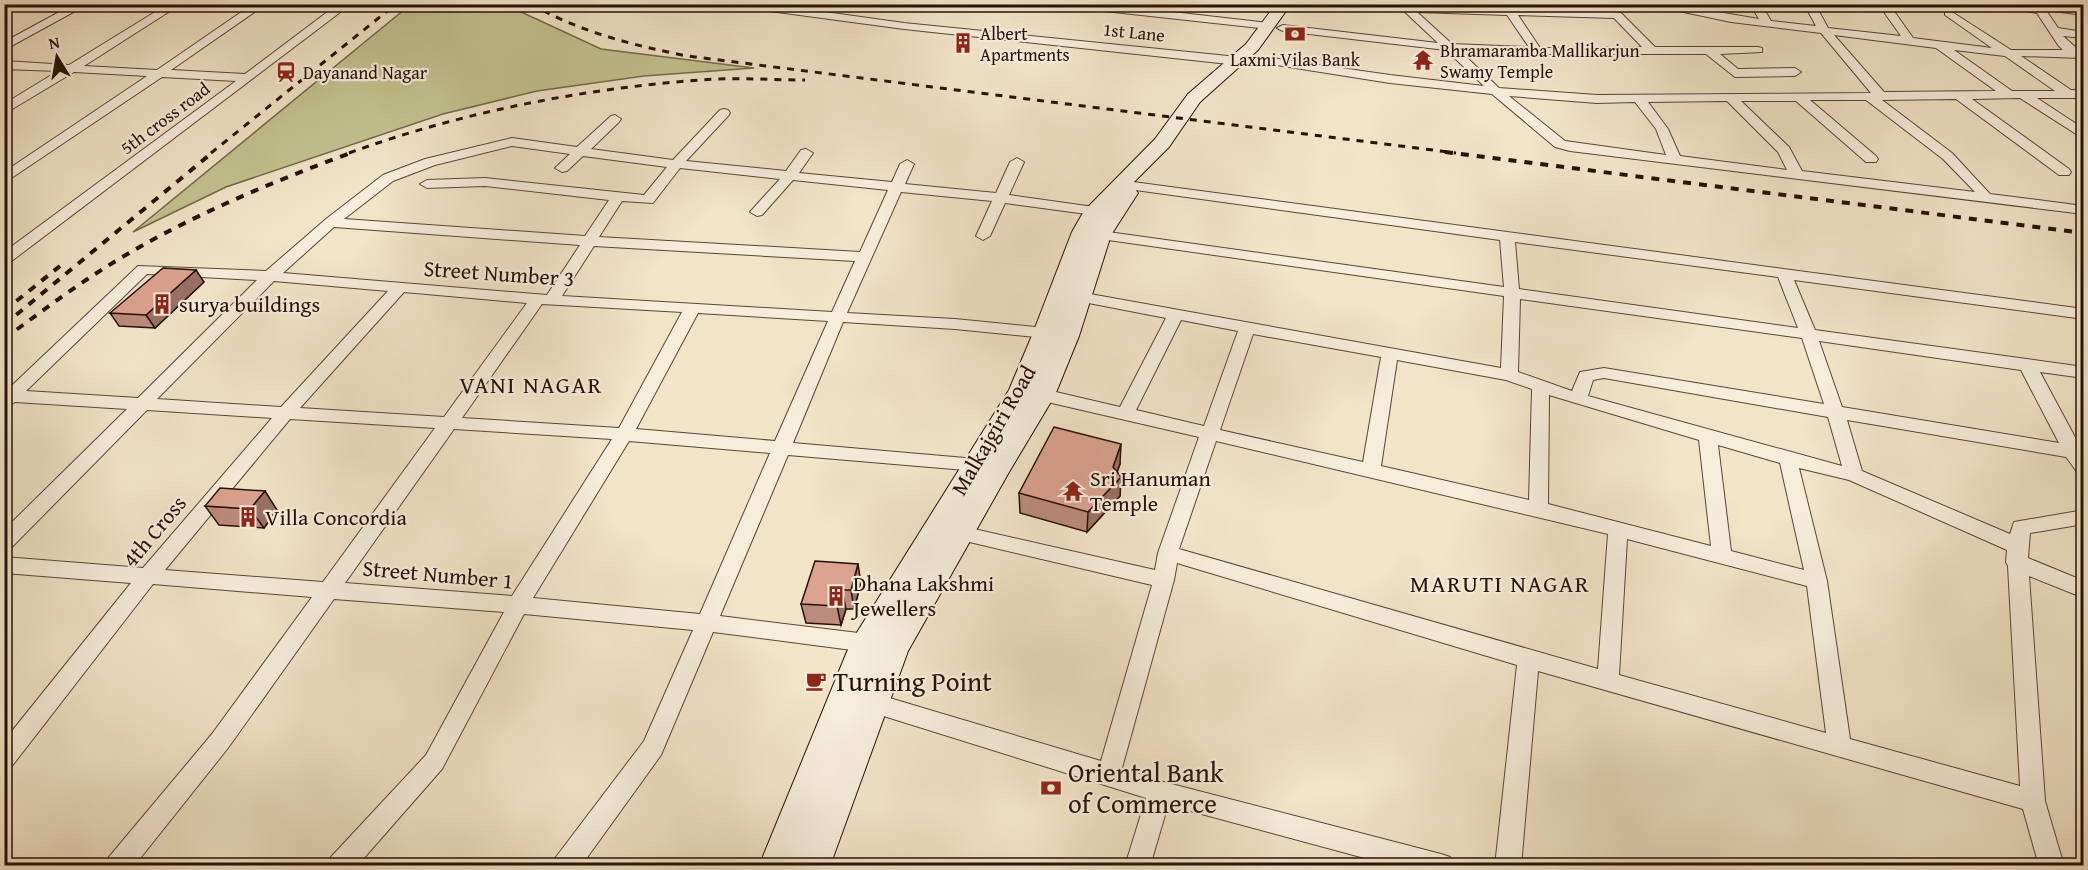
<svg xmlns="http://www.w3.org/2000/svg" width="2088" height="870" viewBox="0 0 2088 870" font-family="'Gentium Book Plus',serif">
<rect width="100%" height="100%" fill="#f1e4c7"/>
<filter id="stains"><feTurbulence type="fractalNoise" baseFrequency=".00333" numOctaves="4"/><feColorMatrix values="0 0 0 0 .2 0 0 0 0 .09 0 0 0 0 .02 0 0 0 .5 -.17"/></filter>
<radialGradient id="worn" r=".72"><stop offset=".6" stop-color="#630" stop-opacity="0"/><stop offset="1" stop-color="#630" stop-opacity=".3"/></radialGradient>
<polygon fill="#c2c290" stroke="#74694c" stroke-width="1.5" points="410,5 506,5 601,49 754,68 644,76 537,91 443,114 226,187 133,232"/>
<g fill="none" stroke-linecap="round" stroke-linejoin="round">
<g stroke="#5a4538" stroke-width="2">
<g id="minor">
<polygon points="74,4 88,4 4,50 4,42"/>
<polygon points="168,4 181,4 84,66 157,70 253,4 266,4 171,70 245,74 338,4 351,4 9,263 4,264 4,252 236,81 162,77 4,183 4,172 147,76 74,72 4,114 4,104 58,71 4,69 4,61 69,65"/>
<polygon points="735,4 768,4 904,23 1238,57 1244,61 1238,65 904,29 740,7"/>
<polygon points="1063,4 1102,4 1269,23 1275,26 1269,29 1068,7"/>
<path d="M1372,4L1503,8V4H1511L1514,8L1617,12L1621,13L1655,47H1758L1762,48V52L1720,54L1738,69L1795,68L1801,72L1795,76L1735,77L1706,54H1537L1460,51L1499,88L1597,95L1871,93L1821,33L1731,22L1646,4H1671L1759,19L1750,4H1761L1771,21L1816,26L1804,4H1815L1828,28L1901,36L1879,5L1889,4L1913,38L1992,48L1945,15V11L1949,10L2011,50H2063L2058,45L2037,13L1991,4H2051L2084,9V15L2046,10L2058,28L2084,32V38L2063,36L2083,54V58L2021,56L2071,90H2084V98H2037L2084,129V139L2020,98L1972,99L2069,169L2071,172L2069,175H2059L1956,99L1882,100L1952,153L1990,194L2084,206V214L1570,151L1555,147L1492,94L1390,83L1258,62L1252,59L1258,56L1390,75L1484,86L1446,50L1283,31L1277,28L1283,25L1438,43L1404,11ZM1417,12L1507,15L1529,47L1452,44ZM1518,15L1614,18L1642,47L1540,48ZM1834,35L1936,48L1996,91L1884,92ZM1954,50L2005,56L2055,91H2012ZM1509,96L1597,103L1635,102L1656,129L1666,155L1565,141ZM1810,100H1866L1943,159L1975,192L1802,171L1789,147L1741,101H1796L1866,162H1876L1878,159L1876,156ZM1727,101L1778,152L1787,170L1680,156L1668,129L1648,102Z"/>
<path d="M724,109L728,110L730,113L728,116L686,161L786,171L801,150L806,149L813,153L799,173L892,182L900,164L907,160L914,164L905,184L996,193L1010,162L1017,158L1024,162L1009,195L1094,207L1101,211L1094,215L1005,203L990,236L983,240L976,236L992,201L901,192L847,313L955,319L1045,328L1053,333L1045,338L955,329L843,322L793,443L977,459L984,460L986,465L984,470L977,471L788,455L720,616L875,635L883,638L886,644L883,650L875,653L713,632L661,755L581,866H553L556,857L644,741L693,630L524,614L442,769L357,866H328L331,857L426,755L504,612L334,599L228,748L134,866H106L109,857L212,734L312,597L153,584L12,766L4,769V741L131,583L4,573V557L143,568L272,418L147,410L11,548L4,550V530L127,409L15,402L4,409V393L138,266L266,271L326,219L383,175L425,159L512,138L577,147L611,116L615,115L621,119L619,122L591,149L673,160L720,110ZM512,146L570,154L555,168L562,172L567,171L583,156L667,167L644,195L485,178L427,180L420,184L427,188L485,186L609,200L585,236L344,219L393,181L435,165ZM680,168L780,179L750,212L757,216L762,215L793,180L888,190L860,252L599,237L622,201L653,203ZM334,227L580,245L547,295L283,273ZM594,246L855,261L832,312L562,296ZM147,274L257,280L138,398L26,391ZM274,281L388,291L281,407L157,399ZM404,292L527,303L444,417L300,408ZM542,304L682,312L619,428L462,418ZM698,313L828,321L775,441L636,429ZM290,419L435,428L323,582L165,570ZM454,429L612,439L512,596L345,583ZM629,441L770,453L700,614L533,598Z"/>
<path d="M1133,182L2084,309V319L1794,280L1815,330L2084,367V378L2040,372L2084,454V473L2077,472L2066,457L1847,420L1862,471L2010,534L2014,522L2084,510V524L2030,533L2028,558L2084,581V598L2029,576L2045,801L2064,866H2039L2023,809L1538,671L1521,866H1495L1517,665L1177,563L1174,580L1122,768L1160,781L1441,854L1450,857L1453,866H1394L1168,805L1150,866H1125L1146,798L858,708L855,701L858,694L866,691L1101,761L1152,585L961,540L954,538L951,533L954,528L961,526L1155,570L1158,553L1199,437L1043,401L1037,399L1034,395L1037,391L1043,389L1120,407L1166,318L1073,300L1071,297L1073,294L1079,292L1501,368L1504,296L1101,239L1094,235L1101,231L1504,287L1500,240L1128,189L1126,186ZM1515,242L1778,277L1798,328L1519,289ZM1520,299L1802,338L1824,404L1604,368L1580,372L1572,391L1518,372ZM1181,320L1238,331L1204,426L1136,410ZM1253,334L1381,357L1363,462L1220,430ZM1819,341L2021,370L2059,443L1842,407ZM1397,360L1506,380L1532,389L1529,500L1381,466ZM1604,378L1828,417L1842,466L1588,396L1593,380ZM1549,395L1699,440L1711,546L1548,504ZM1216,441L1608,534L1598,669L1179,549ZM1718,445L1780,463L1804,570L1731,551ZM1799,468L1849,480L2007,550L2006,562L2008,566L2020,786L1850,739L1827,581ZM1627,539L1807,586L1826,733L1619,675Z"/>
</g>
</g>
<g stroke="#271008" stroke-width="2">
<polygon id="secondary" points="1276,4 1291,4 1258,50 1200,102 1169,147 1129,187 1135,189 1138,193 1111,235 1079,336 1055,395 1009,472 908,651 830,866 759,866 851,642 1009,390 1033,333 1072,232 1084,211 1155,139 1188,94 1246,44"/>
</g>
<use href="#minor" fill="#f6eddb" fill-rule="evenodd"/>
<use href="#secondary" fill="#f6eddb" fill-rule="evenodd"/>
<g stroke="#271008" stroke-width="3" stroke-dasharray="7 7" stroke-linecap="butt">
<path d="M531,4C580,32 632,45 687,56L1456,153"/>
<polyline points="211,153 396,4"/>
<path d="M349,153C462,112 581,89 700,80C735,77 770,80 805,80"/>
</g>
<g stroke="#271008" stroke-width="4" stroke-dasharray="8 8" stroke-linecap="butt">
<polyline points="1445,152 2084,233"/>
<polyline points="4,311 60,266"/>
<polyline points="4,325 213,152"/>
<path d="M4,339C31,319 58,299 86,280C168,225 261,186 353,152"/>
</g>
</g>
<g fill="#bb8b7b" stroke="#271008" stroke-width="1.5">
<polygon points="204,282 155,328 119,326 110,313"/>
<polygon points="1120,464 1117,472 1121,477 1120,496 1087,532 1020,513 1019,493"/>
<polygon points="205,506 277,510 264,528 219,525"/>
<polygon points="861,583 854,609 846,609 841,625 806,623 801,604"/>
</g>
<g fill="#997164" stroke="#271008" stroke-width="1.5">
<polygon points="196,270 204,282 155,328 146,315"/>
<polygon points="1121,444 1120,464 1112,486 1113,467"/>
<polygon points="1121,477 1120,496 1087,532 1088,512"/>
<polygon points="265,491 277,510 264,528 250,509"/>
<polygon points="858,564 861,583 854,609 851,590"/>
<polygon points="842,590 846,609 841,625 837,606"/>
</g>
<g fill="#daa28f" stroke="#271008" stroke-width="1.5">
<polygon points="163,268 196,270 146,315 110,313"/>
<polygon points="1054,427 1121,444 1113,467 1121,477 1088,512 1019,493"/>
<polygon points="220,488 265,491 250,509 205,506"/>
<polygon points="815,561 858,564 851,590 842,590 837,606 801,604"/>
</g>
<defs>
<g id="bank-bare" transform="scale(1.62)"><path d="M-6-4H6V4H-6ZM0-2.3a2.3 2.3 0 1 0 0 4.6a2.3 2.3 0 1 0 0-4.6Z" fill="#8f2418" stroke="#f6eddb" stroke-width="2.5" paint-order="stroke"/></g>
<g id="building-bare" transform="scale(1.62)"><path d="M-4-6H4V6H1V3H-1V6H-4ZM-2.5-4.3h1.7v1.8h-1.7ZM.8-4.3h1.7v1.8H.8ZM-2.5-1h1.7V.8h-1.7ZM.8-1h1.7V.8H.8Z" fill="#8f2418" stroke="#f6eddb" stroke-width="2.5" paint-order="stroke"/></g>
<g id="temple-bare" transform="scale(1.62)"><path d="M0-6L5-2H3V0L6.5 2.5H4V6H1.5V3h-3V6H-4V2.5H-6.5L-3 0V-2H-5Z" fill="#8f2418" stroke="#f6eddb" stroke-width="2.5" paint-order="stroke"/></g>
<g id="station-bare" transform="scale(1.62)"><path d="M-3-6H3Q5-6 5-4V2Q5 4 3 4L4.5 6H3L1.5 4h-3L-3 6H-4.5L-3 4Q-5 4-5 2V-4Q-5-6-3-6ZM-3.5-4v3h7v-3ZM-3.5 1v1.5H-2V1ZM2 1v1.5H3.5V1Z" fill="#8f2418" stroke="#f6eddb" stroke-width="2.5" paint-order="stroke"/></g>
<g id="cafe-bare" transform="scale(1.62)"><path d="M-5.5-4.5H6V0H3Q3 3.5 0 3.5H-2.5Q-5.5 3.5-5.5 0ZM3-3.2v2h1.7v-2ZM-6 4.5H4V6H-6Z" fill="#8f2418" stroke="#f6eddb" stroke-width="2.5" paint-order="stroke"/></g>
</defs>
<g fill-rule="evenodd">
<use href="#bank-bare" x="1295" y="34"/>
<use href="#building-bare" x="963" y="43"/>
<use href="#temple-bare" x="1423" y="60"/>
<use href="#station-bare" x="286" y="72"/>
<use href="#building-bare" x="162" y="304"/>
<use href="#temple-bare" x="1073" y="491"/>
<use href="#building-bare" x="248" y="517"/>
<use href="#building-bare" x="836" y="596"/>
<use href="#cafe-bare" x="816" y="681"/>
<use href="#bank-bare" x="1051" y="788"/>
</g>
<g text-anchor="middle" dominant-baseline="central" stroke-width="4.5" stroke-linejoin="round" paint-order="stroke">
<g font-size="18" fill="#271008" stroke="#f6eddb">
<text transform="translate(1134 32) rotate(6)">1st Lane</text>
<text transform="translate(165 118) rotate(-37)">5th cross road</text>
</g>
<g font-size="18" fill="#271008" stroke="#f6eddb" text-anchor="start">
<text x="980" y="33">Albert<tspan x="980" dy="21">Apartments</tspan></text>
<text x="1440" y="50">Bhramaramba Mallikarjun<tspan x="1440" dy="21">Swamy Temple</tspan></text>
<text x="1295" y="59" text-anchor="middle">Laxmi Vilas Bank</text>
<text x="303" y="72">Dayanand Nagar</text>
</g>
<g font-size="22" fill="#271008" stroke="#f6eddb">
<text transform="translate(499 273) rotate(4)">Street Number 3</text>
<text transform="translate(993 430) rotate(-60)">Malkajgiri Road</text>
<text transform="translate(154 531) rotate(-50)">4th Cross</text>
<text transform="translate(438 574) rotate(5)">Street Number 1</text>
</g>
<g font-size="22" fill="#271008" stroke="#f6eddb" text-anchor="start">
<text x="179" y="304">surya buildings</text>
<text x="1090" y="478">Sri Hanuman<tspan x="1090" dy="25">Temple</tspan></text>
<text x="265" y="517">Villa Concordia</text>
<text x="853" y="583">Dhana Lakshmi<tspan x="853" dy="25">Jewellers</tspan></text>
</g>
<g font-size="24" letter-spacing="1.5" fill="#271008" stroke="#f6eddb">
<text x="531" y="384">VANI NAGAR</text>
<text x="1500" y="583">MARUTI NAGAR</text>
</g>
<g font-size="27" fill="#271008" stroke="#f6eddb" text-anchor="start">
<text x="833" y="681">Turning Point</text>
<text x="1068" y="772">Oriental Bank<tspan x="1068" dy="31">of Commerce</tspan></text>
</g>
</g>
<rect width="2088" height="870" fill="none" stroke="#f1e4c7" stroke-width="24"/>
<rect x="6" y="6" width="2076" height="858" fill="none" stroke="#271008" stroke-width="3"/>
<rect x="12" y="12" width="2064" height="846" fill="none" stroke="#271008" stroke-width="1.5"/>
<g transform="translate(57 57) rotate(349)" stroke="#f6eddb" stroke-width="4.5" paint-order="stroke">
<path d="M0-4.5L10 22L0 15L-10 22Z" fill="#271008"/>
<text y="-9" font-size="16" font-weight="bold" text-anchor="middle" fill="#271008">N</text>
</g>
<rect width="100%" height="100%" filter="url(#stains)"/>
<rect width="100%" height="100%" fill="url(#worn)"/>
</svg>
